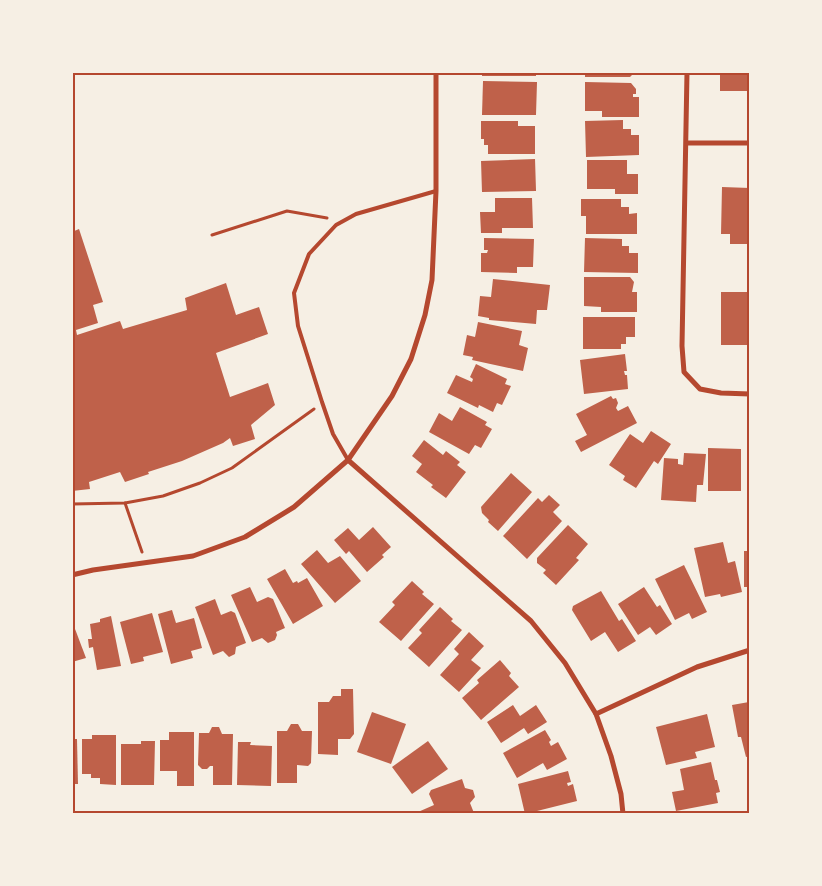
<svg xmlns="http://www.w3.org/2000/svg" width="822" height="886" viewBox="0 0 822 886" font-family="Inter,sans-serif">
<rect width="100%" height="100%" fill="#f6efe4"/>
<g fill="#bf614a">
<rect x="482" y="72" width="54" height="4"/>
<polygon points="585,72 635,72 630,77 585,77"/>
<polygon points="720,72 749,72 750,91 720,91"/>
<polygon points="483,81 537,82 536,115 482,115"/>
<polygon points="585,82 631,83 636,89 636,94 633,94 633,97 639,97 639,117 602,117 602,111 585,111"/>
<polygon points="623,120 623,129 631,129 631,135 639,135 639,155 586,157 585,121"/>
<polygon points="481,121 518,121 518,126 535,126 535,154 488,154 488,145 484,145 484,139 481,139"/>
<polygon points="535,159 536,191 482,192 481,161"/>
<polygon points="587,160 627,160 627,174 638,174 638,194 615,194 615,189 587,189"/>
<polygon points="722,187 750,188 750,244 730,244 730,234 721,234"/>
<polygon points="495,198 532,198 533,228 502,228 502,233 481,233 480,212 495,212"/>
<polygon points="581,199 621,199 621,207 629,207 629,214 637,213 637,234 586,234 586,216 581,216"/>
<polygon points="79,229 103,302 93,305 98,323 76,330 77,335 120,321 123,329 187,310 185,298 226,283 236,315 259,307 268,334 216,353 230,397 268,383 275,405 251,425 255,439 233,446 230,438 223,443 182,461 148,472 149,474 125,482 120,472 89,482 90,489 72,491 72,232"/>
<polygon points="484,238 534,239 533,267 517,267 517,273 481,272 481,253 487,253 488,250 484,250"/>
<polygon points="585,238 622,239 622,246 629,246 629,253 638,253 638,273 584,272"/>
<polygon points="584,277 630,277 634,282 632,292 637,292 637,312 601,312 601,307 584,306"/>
<polygon points="493,279 550,285 547,310 537,310 536,324 489,320 489,318 478,316 480,296 491,297"/>
<rect x="721" y="292" width="29" height="53"/>
<polygon points="583,317 635,317 635,337 626,337 626,344 621,344 621,349 583,349"/>
<polygon points="478,322 522,331 519,345 528,348 523,371 472,360 473,357 463,355 467,335 475,337"/>
<polygon points="625,354 627,371 624,371 625,375 627,375 628,389 584,394 580,360"/>
<polygon points="476,364 507,379 505,384 511,386 502,405 497,403 493,412 479,405 478,408 447,393 456,375 472,382 473,379 470,377"/>
<polygon points="611,396 613,399 616,398 618,403 616,408 618,411 628,406 637,423 581,452 575,441 587,435 576,414"/>
<polygon points="460,407 487,422 485,425 492,429 481,448 475,445 469,454 429,432 439,413 452,421"/>
<polygon points="651,431 671,444 658,464 654,461 636,488 623,480 625,476 609,465 630,434 643,443"/>
<polygon points="424,440 443,455 446,451 460,462 457,465 466,472 446,498 431,487 433,485 416,472 422,464 412,456"/>
<polygon points="708,448 741,449 741,491 708,491"/>
<polygon points="684,453 706,454 703,485 697,485 696,502 661,500 664,458 678,459 678,464 683,465"/>
<polygon points="511,473 532,492 498,531 488,522 489,520 482,513 481,507"/>
<polygon points="549,495 560,505 553,512 562,521 527,559 503,536 538,498 542,502"/>
<polygon points="568,525 588,544 576,558 579,560 556,585 543,573 546,570 537,563 537,558"/>
<polygon points="373,527 391,547 382,555 384,557 367,572 349,551 346,554 334,540 348,528 359,540"/>
<polygon points="723,542 728,563 735,561 742,592 721,597 720,594 705,597 694,548"/>
<polygon points="317,550 328,563 340,556 361,581 335,603 301,564"/>
<rect x="744" y="551" width="6" height="36"/>
<polygon points="684,565 707,612 692,619 689,613 675,620 655,579"/>
<polygon points="285,569 293,583 297,581 298,583 307,578 323,606 293,624 267,579"/>
<polygon points="412,581 424,592 422,594 434,604 401,641 379,622 395,605 392,602"/>
<polygon points="250,587 257,602 268,597 273,599 285,628 276,632 277,635 275,640 268,643 262,638 252,642 231,595"/>
<polygon points="644,587 657,607 660,605 672,624 656,635 650,627 638,635 618,604"/>
<polygon points="601,591 619,621 622,619 636,641 618,652 605,632 591,641 572,610 573,606"/>
<polygon points="215,599 221,615 231,611 235,613 246,643 236,647 235,654 229,657 223,651 213,655 195,607"/>
<polygon points="440,607 453,619 451,621 462,630 429,667 408,648 422,633 419,630"/>
<polygon points="172,610 176,623 194,618 202,648 191,651 193,658 171,664 158,614"/>
<polygon points="152,613 163,652 143,657 144,661 131,664 120,622"/>
<polygon points="111,616 121,666 97,670 93,647 89,648 88,639 92,639 90,624 100,622 100,619"/>
<polygon points="72,621 86,658 72,662"/>
<polygon points="469,632 484,646 471,660 481,668 459,692 440,675 459,654 454,649"/>
<polygon points="500,660 511,673 509,676 519,687 481,720 462,698 479,683 477,680"/>
<polygon points="341,689 353,689 354,734 350,739 338,739 338,755 318,754 318,702 329,702 333,696 341,696"/>
<polygon points="749,702 750,756 746,757 741,737 738,737 732,705"/>
<polygon points="513,705 520,716 536,705 547,722 528,734 524,728 501,743 487,722"/>
<polygon points="372,712 406,724 391,764 357,752"/>
<polygon points="707,714 715,747 695,752 697,758 666,765 656,727"/>
<polygon points="291,724 298,724 302,731 312,731 311,763 308,766 297,765 297,783 277,783 277,731 287,731"/>
<polygon points="212,727 219,727 222,734 233,734 232,785 213,785 213,766 210,766 207,769 202,769 198,765 199,733 209,733"/>
<polygon points="545,730 551,740 549,742 551,746 558,742 567,759 547,770 543,763 517,778 503,753"/>
<polygon points="169,732 194,732 194,786 177,786 177,771 160,771 160,740 169,740"/>
<polygon points="92,735 116,735 116,785 100,784 100,778 91,778 91,774 82,774 82,739 92,739"/>
<polygon points="72,739 77,739 78,784 72,784"/>
<polygon points="141,741 155,741 154,785 121,785 121,744 141,744"/>
<polygon points="428,741 448,769 412,794 392,767"/>
<polygon points="238,742 251,742 250,745 272,746 271,786 237,785"/>
<polygon points="711,762 715,780 717,780 720,792 716,793 718,803 676,811 672,792 684,790 680,769"/>
<polygon points="568,771 571,782 567,783 568,786 573,784 577,801 525,814 518,784"/>
<polygon points="462,779 465,788 473,790 475,797 470,803 474,813 418,814 418,812 434,805 429,794 431,790"/>
</g>
<g fill="none" stroke-linecap="round" stroke-linejoin="round">
<g stroke="#b5482f" stroke-width="3">
<polyline points="212,235 287,211 327,218"/>
<polyline points="125,503 142,552"/>
<polyline points="72,504 125,503 163,496 200,483 232,468 314,409"/>
</g>
<polyline stroke="#b5482f" stroke-width="4" points="348,460 333,434 322,402 298,326 294,293 309,254 336,225 356,214 436,191"/>
<g stroke="#b5482f" stroke-width="5">
<polyline points="687,72 682,346 684,372 700,389 721,393 750,394"/>
<polyline points="687,143 750,143"/>
<polyline points="348,460 531,621 565,663 596,714 611,756 621,794 623,814"/>
<polyline points="72,575 93,570 193,556 245,537 294,507 348,460 392,396 411,359 425,315 432,280 436,191 436,72"/>
<polyline points="596,714 697,667 750,650"/>
</g>
</g>
<rect width="822" height="886" fill="none" stroke="#f6efe4" stroke-width="148"/>
<rect x="74" y="74" width="674" height="738" fill="none" stroke="#b5482f" stroke-width="2"/>
</svg>
